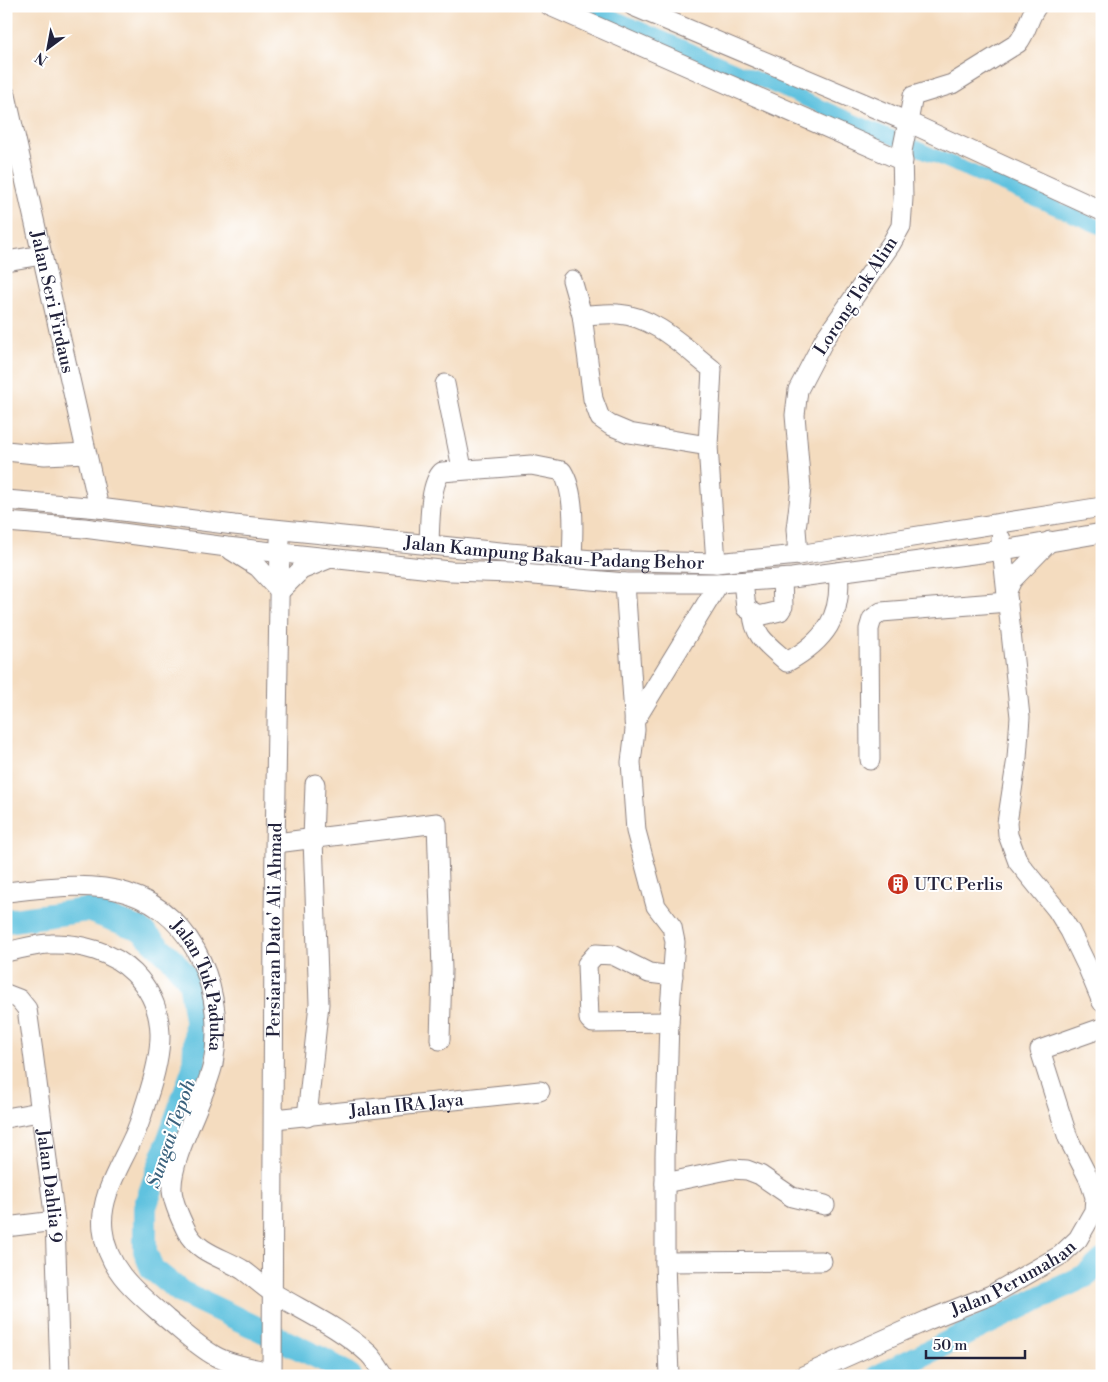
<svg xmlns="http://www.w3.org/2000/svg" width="1108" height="1382" viewBox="0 0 1108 1382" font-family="'Libre Bodoni',serif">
<rect width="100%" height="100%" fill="#fff"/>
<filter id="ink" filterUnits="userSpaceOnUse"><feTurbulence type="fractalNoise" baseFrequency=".02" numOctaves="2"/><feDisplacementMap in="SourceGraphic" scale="10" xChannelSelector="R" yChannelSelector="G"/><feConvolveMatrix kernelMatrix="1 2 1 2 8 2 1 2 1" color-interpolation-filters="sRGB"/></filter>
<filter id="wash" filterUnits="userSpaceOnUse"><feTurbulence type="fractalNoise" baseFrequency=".0096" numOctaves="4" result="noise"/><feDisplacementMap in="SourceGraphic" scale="20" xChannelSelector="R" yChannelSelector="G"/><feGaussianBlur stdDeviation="1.12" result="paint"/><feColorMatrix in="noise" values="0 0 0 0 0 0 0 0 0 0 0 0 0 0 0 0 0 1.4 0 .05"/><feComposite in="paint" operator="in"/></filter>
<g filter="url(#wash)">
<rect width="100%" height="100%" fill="#f4dcbf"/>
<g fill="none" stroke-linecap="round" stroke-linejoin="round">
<polyline stroke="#60c2df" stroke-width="14" points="588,6 1102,228"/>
<g stroke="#60c2df" stroke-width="24">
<polyline points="6,921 87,910 140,929 173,960 190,981 196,1020 194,1068 145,1207 145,1251 152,1269 181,1292 324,1360 350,1376"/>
<polyline points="879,1376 1087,1275 1102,1261"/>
</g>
</g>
</g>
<g filter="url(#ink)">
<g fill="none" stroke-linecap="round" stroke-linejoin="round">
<g stroke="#8b7f7d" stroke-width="21">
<g id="minor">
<polyline points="550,6 903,161"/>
<polyline points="633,6 908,122 902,151 903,198 901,226 891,244 824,340 798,390 795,415 801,488 796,529 798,555"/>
<path d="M1037,6C1028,18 1027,32 1018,43L952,84L913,96L908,122L1102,211"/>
<path id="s1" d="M6,95L99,508"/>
<polyline points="6,261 42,255"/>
<polyline points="572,280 582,315 593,399 600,418 610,425 629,433 708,446 716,563"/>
<path d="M582,315C594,315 606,313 618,314C654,316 685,348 712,369L708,446"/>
<polyline points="445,384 462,468"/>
<polyline points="6,451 45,455 86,453"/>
<path id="s2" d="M6,500L99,508L234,525L500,552L593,560L716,563L798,555L1102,507"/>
<polyline points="6,522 84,528 227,547 450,571 511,573 625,583 719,583 792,578 1003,550 1102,533"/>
<polyline points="1001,539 1020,717 1017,758 1007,823 1008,835 1018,862 1057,910 1070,931 1087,966 1102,1002"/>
<path d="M429,544C430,525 429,484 442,472L531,465L562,471C576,493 573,533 572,558"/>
<polyline points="231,550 258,567 280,591"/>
<polyline points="743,582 746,608 759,616 780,611 783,606 782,579"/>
<polyline points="625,583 635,730 631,762 636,831 656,906 672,927 675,942 669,1022 665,1155 665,1262 669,1376"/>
<polyline points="280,591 301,570 328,559"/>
<polyline points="1007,591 1012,580 1050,541"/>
<path d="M753,613C754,638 770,646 787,662C825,641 843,616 838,572"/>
<polyline points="634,722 719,583"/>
<polyline points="870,760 869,629 872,619 881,612 1008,602"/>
<polyline points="276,843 437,823 442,970 440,1040"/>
<path id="s3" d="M6,892C45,888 89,881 127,893C198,915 226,997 213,1064C205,1100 170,1157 172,1190C173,1203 181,1220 187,1232C198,1253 224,1258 243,1270C253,1277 262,1286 273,1293C305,1312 341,1328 369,1354C375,1360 380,1369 385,1376"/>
<path d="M6,952C21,949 36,944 51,944C80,943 113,952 134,973C171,1011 162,1054 147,1099C143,1112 139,1126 133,1138C120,1167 99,1197 103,1230C107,1271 139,1294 167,1319C183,1332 197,1346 215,1356C231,1365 254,1368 273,1373"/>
<path id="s4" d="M6,994L19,999L27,1009L33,1052L55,1221L60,1376"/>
<polyline points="669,1022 593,1023 589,1019 587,964 596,954 613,955 649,973 673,976"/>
<polyline points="307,1117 319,1004 313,839 315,784"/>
<polyline points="6,1118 39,1112"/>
<path id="s5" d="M275,1119L540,1091"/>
<polyline points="665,1183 732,1169 747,1170 760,1175 792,1197 825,1205"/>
<polyline points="6,1227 55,1221"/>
<polyline points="665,1262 822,1261"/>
<path id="s6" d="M272,1376L274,912L280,540"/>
<path id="s7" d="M803,1376L928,1320L991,1295L1061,1255L1078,1239L1094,1211L1095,1197L1089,1179L1068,1138L1040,1050L1102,1028"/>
</g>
</g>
<use href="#minor" stroke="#fff" stroke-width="19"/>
</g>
</g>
<defs>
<g id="building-disc" transform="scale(1.125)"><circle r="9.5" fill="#c8321e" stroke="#fff"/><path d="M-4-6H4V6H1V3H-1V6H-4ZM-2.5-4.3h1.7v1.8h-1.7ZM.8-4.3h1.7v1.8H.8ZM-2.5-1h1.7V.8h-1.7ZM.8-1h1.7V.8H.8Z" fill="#fff"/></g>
</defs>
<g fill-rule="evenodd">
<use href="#building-disc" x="898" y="884"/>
</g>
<g text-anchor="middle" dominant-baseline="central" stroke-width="4" stroke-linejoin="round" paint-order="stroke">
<g font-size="18" fill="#22223b" stroke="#fff">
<text transform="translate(856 296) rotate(-57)">Lorong Tok Alim</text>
<text stroke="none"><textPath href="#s1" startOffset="212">Jalan Seri Firdaus</textPath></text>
<text stroke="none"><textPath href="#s2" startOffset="551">Jalan Kampung Bakau-Padang Behor</textPath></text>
<text stroke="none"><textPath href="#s6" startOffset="446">Persiaran Dato' Ali Ahmad</textPath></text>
<text stroke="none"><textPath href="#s3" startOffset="248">Jalan Tuk Paduka</textPath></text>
<text stroke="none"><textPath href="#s5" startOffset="132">Jalan IRA Jaya</textPath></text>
<text stroke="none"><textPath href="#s4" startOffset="205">Jalan Dahlia 9</textPath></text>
<text stroke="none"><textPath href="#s7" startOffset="232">Jalan Perumahan</textPath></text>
</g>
<g font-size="18" fill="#22223b" stroke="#fff" text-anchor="start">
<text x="914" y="884">UTC Perlis</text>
</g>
<g font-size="19" font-style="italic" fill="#3b627d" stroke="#fff">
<text transform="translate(171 1134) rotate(-71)">Sungai Tepoh</text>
</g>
</g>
<rect width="1108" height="1382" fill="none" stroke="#fff" stroke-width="25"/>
<g transform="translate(48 48) rotate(212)" stroke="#ffffff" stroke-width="4" paint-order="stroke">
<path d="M0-4L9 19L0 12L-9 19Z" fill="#22223b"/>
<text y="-8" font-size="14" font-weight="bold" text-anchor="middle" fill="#22223b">N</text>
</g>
<path d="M926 1350v8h99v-8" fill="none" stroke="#22223b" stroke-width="2.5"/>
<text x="933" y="1350" font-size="15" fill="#22223b" stroke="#ffffff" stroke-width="4" paint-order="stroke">50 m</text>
</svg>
